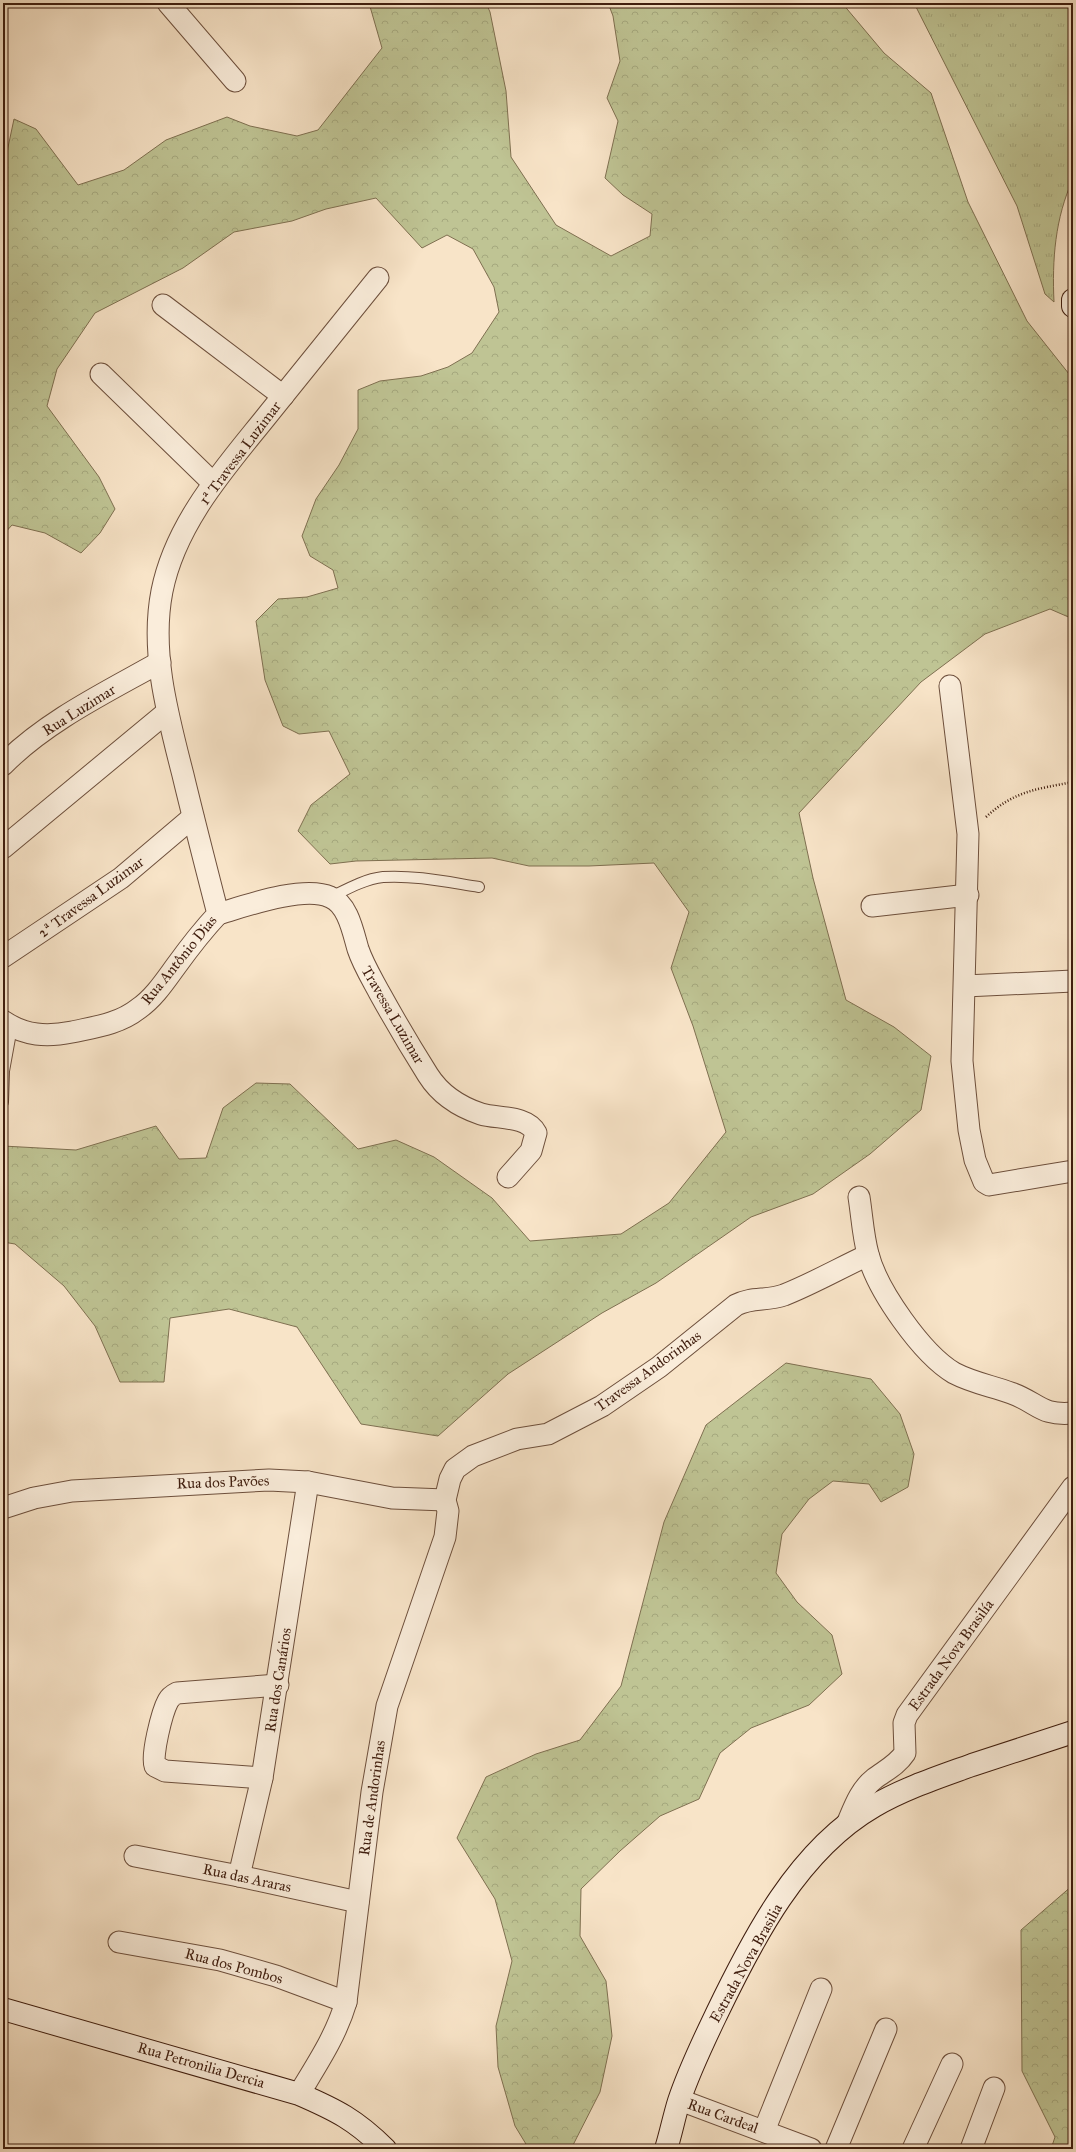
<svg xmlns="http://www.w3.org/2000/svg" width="1076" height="2152" viewBox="0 0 1076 2152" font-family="'IM FELL Great Primer',serif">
<defs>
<pattern id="forest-crowns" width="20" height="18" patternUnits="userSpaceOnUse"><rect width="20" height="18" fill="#bfc494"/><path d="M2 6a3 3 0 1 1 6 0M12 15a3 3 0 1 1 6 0" fill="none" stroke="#a5a87e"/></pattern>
<pattern id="park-tufts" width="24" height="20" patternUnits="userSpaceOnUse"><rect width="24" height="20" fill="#bfc494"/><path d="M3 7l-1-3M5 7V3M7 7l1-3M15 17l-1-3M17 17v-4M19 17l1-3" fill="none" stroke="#a5a87e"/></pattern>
</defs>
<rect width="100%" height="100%" fill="#f8e4c8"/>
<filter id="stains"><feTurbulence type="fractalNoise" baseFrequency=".005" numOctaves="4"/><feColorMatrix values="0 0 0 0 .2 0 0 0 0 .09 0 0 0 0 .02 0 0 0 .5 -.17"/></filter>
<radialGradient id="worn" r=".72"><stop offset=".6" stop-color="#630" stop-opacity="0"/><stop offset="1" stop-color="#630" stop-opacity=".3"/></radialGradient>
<g fill="url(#forest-crowns)" stroke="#7f7051">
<polygon points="369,3 486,3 490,12 506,91 511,157 556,225 611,256 650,236 652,214 623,195 605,178 618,121 607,98 620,61 613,16 608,3 842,3 884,53 931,93 968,202 1027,321 1073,379 1073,619 1050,609 985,634 921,682 799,813 813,878 846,1000 894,1027 931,1056 921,1110 870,1154 813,1194 751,1217 656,1283 602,1313 508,1374 438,1436 361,1424 297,1327 229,1309 170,1318 164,1382 120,1382 95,1326 64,1286 15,1244 3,1242 3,1146 76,1150 156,1126 179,1159 206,1158 223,1108 256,1083 290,1084 358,1149 396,1140 434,1157 492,1198 530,1241 621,1234 669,1203 726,1132 693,1026 671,968 689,912 654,863 589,866 529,866 492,858 356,861 330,864 298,831 311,805 350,774 329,731 299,734 283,726 265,680 256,621 278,599 307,597 338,588 333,570 310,556 302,536 316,499 339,465 358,429 358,390 380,381 421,376 448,367 472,353 499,312 494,287 473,249 447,235 422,248 376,198 326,209 292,221 234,232 183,268 95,313 57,369 47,406 99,477 115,509 100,533 81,553 45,533 12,525 3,535 3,171 14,119 36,129 78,185 124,170 166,140 227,117 250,126 297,136 318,130 382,48"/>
<polygon points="786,1363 871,1379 900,1414 914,1454 908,1487 881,1502 869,1484 833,1481 809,1499 782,1534 776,1573 797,1602 832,1635 842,1674 809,1705 751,1728 720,1753 699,1799 660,1816 620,1851 581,1889 580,1936 606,1981 612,2036 600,2092 571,2149 529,2149 515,2126 498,2067 496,2026 512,1961 495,1899 457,1838 486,1777 536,1754 580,1740 621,1686 664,1522 706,1425"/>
<polygon points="1073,1885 1073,2149 1051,2149 1055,2137 1022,2071 1021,1930"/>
</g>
<path fill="url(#park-tufts)" stroke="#7f7051" d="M914,3H1072L1073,179C1055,218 1052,260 1054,302L1045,294L1017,206Z"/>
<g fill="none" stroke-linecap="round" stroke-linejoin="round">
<g stroke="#6d4f3c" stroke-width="12">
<g id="lane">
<path d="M331,897C347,889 365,879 383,877C415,875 447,882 479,887"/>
<polyline points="3,1102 4,1071 12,1027"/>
</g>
</g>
<g stroke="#6d4f3c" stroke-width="23">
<g id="street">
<polyline points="168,3 235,81"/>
<polyline points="163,305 283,396"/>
<polyline points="101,374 213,483"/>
<polyline points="950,686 968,834 962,1061 969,1130 975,1160 984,1182 989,1185 1073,1171"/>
<path d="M3,765C46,721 107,692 160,662"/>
<polyline points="3,848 167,712"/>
<polyline points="872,906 968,895"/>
<path d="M218,914C245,906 304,885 330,897C348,904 353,932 358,949C363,964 371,977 379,992C395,1021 411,1048 428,1075C440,1094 460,1107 481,1114C497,1119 527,1115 536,1133L531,1151L508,1177"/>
<polyline points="3,957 121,878 193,817"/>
<polyline points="965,986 1073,981"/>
<path d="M3,1021C25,1036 47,1037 72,1032C95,1027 119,1024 138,1009C154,998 165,981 176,966C189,948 203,930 218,914C206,867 194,821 183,775C168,716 150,652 162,591C176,521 227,466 270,412C306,367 342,323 378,278"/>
<path d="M859,1197C862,1216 863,1236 868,1254C877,1290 922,1354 954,1373C973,1383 992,1386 1011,1393C1039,1403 1040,1416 1073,1413"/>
<polyline points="3,1508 34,1498 72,1491 269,1480 308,1482 392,1498 445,1500"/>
<path d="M262,1778L165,1771L155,1766C151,1756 162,1712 168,1701C170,1697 173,1695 177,1693L278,1685"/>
<path d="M847,1824C854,1808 860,1790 874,1779C886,1770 897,1765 905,1753L904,1723L907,1715L1073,1487"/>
<polyline points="135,1856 239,1876 358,1902"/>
<polyline points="239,1876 262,1778 308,1482"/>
<polyline points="119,1942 220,1960 276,1976 346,2002"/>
<path d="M299,2094C317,2064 336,2036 346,2002L372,1792L387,1706L445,1537L448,1511L445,1500L450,1479L455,1469L473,1456L517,1439L548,1434L602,1406L659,1367L736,1305C751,1297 767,1301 784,1295C812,1284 840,1268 868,1255"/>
<polyline points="680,2100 811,2149"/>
<polyline points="764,2131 821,1989"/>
<polyline points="836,2149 886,2029"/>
<polyline points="913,2149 952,2064"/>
<polyline points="971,2149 994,2088"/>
</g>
</g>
<g stroke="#3f1d0e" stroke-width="24">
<g id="secondary">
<polyline points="1073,300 1073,306"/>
<path d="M3,2009L299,2094C336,2110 356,2120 385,2149"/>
<path d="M666,2149C671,2133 674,2117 679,2101C689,2071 703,2042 716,2015C753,1938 798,1850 874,1806C905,1788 939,1777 972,1765C1006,1754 1039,1743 1073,1732"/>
</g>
</g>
<path stroke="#3f1d0e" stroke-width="2.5" stroke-dasharray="1 2" stroke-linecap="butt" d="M986,817C1014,791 1037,789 1073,782"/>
<use href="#lane" stroke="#faeddb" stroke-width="10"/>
<use href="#street" stroke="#faeddb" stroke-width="21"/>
<use href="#secondary" stroke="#faeddb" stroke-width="22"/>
</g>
<g text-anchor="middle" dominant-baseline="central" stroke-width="3" stroke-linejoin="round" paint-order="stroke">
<g font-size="15" fill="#3f1d0e" stroke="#faeddb">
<text transform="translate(240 453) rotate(-53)">1ª Travessa Luzimar</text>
<text transform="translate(79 710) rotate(-32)">Rua Luzimar</text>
<text transform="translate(91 897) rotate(-36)">2ª Travessa Luzimar</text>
<text transform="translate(179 960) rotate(-51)">Rua Antônio Dias</text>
<text transform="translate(393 1015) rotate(60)">Travessa Luzimar</text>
<text transform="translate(648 1371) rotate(-36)">Travessa Andorinhas</text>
<text transform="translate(223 1482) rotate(-2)">Rua dos Pavões</text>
<text transform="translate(951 1655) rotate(-54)">Estrada Nova Brasilía</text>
<text transform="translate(278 1680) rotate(-81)">Rua dos Canários</text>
<text transform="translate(372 1798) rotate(-82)">Rua de Andorinhas</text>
<text transform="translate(247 1878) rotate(12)">Rua das Araras</text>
<text transform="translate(746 1963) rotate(-61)">Estrada Nova Brasilia</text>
<text transform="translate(234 1966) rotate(15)">Rua dos Pombos</text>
<text transform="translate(201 2065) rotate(16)">Rua Petronilia Dercia</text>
<text transform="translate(723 2116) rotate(20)">Rua Cardeal</text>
</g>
</g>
<rect width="1076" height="2152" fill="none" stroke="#f8e4c8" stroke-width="16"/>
<rect x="4" y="4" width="1068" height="2144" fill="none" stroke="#3f1d0e" stroke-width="2"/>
<rect x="8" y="8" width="1060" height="2136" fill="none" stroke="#3f1d0e"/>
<rect width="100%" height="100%" filter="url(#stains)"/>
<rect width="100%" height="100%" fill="url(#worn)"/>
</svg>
